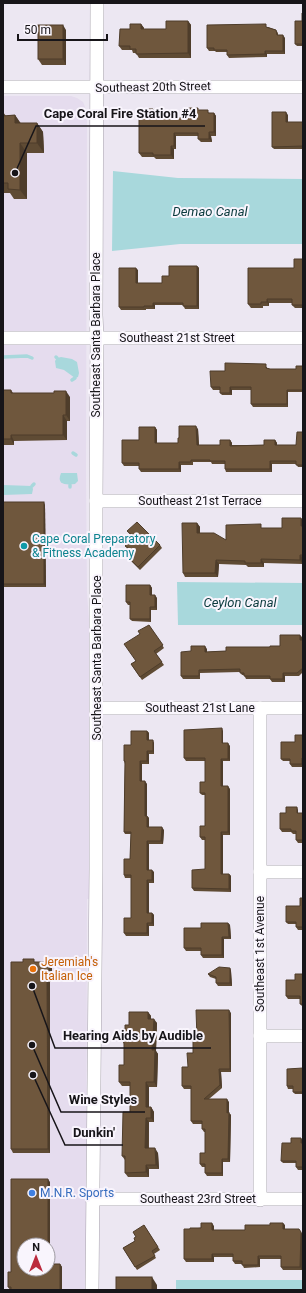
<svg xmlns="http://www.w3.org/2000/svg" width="306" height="1293" viewBox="0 0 306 1293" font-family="Roboto,sans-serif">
<rect width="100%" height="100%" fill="#ece7f2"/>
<path fill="#e5dcee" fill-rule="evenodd" d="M3,96H71L77,98L83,102L87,112L86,471L87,593L90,632V899H87L86,1290H3ZM24,1245H48V1269H24Z"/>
<g fill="#a8d8dc">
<polygon points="113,171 178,178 303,179 303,244 180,244 112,251"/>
<polygon points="61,357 72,359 77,362 79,373 78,377 75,378 64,370 56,368 55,361 57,358"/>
<path d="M61,473H77L78,481L75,484C66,485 56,485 61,473Z"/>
<polygon points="3,485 32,486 33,489 32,494 3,495"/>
<polygon points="177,582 303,583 303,625 178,625"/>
<rect x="176" y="1280" width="127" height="10"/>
</g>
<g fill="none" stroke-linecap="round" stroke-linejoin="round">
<g stroke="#a8d8dc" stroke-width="3.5">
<polyline points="3,357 27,356 32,358"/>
<polyline points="56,357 57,358"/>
<polyline points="72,380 75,378"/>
<polyline points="73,453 76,455"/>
<polyline points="70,485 70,487"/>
<polyline points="32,486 34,484"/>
</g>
<g stroke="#a7a2ac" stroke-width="14">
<g id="minor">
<polyline points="3,87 303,87"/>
<polyline points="3,338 303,338"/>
<polyline points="96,501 303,501"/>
<polyline points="97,708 303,708"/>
<polyline points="260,872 303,872"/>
<polyline points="260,1036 303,1036"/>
<polyline points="92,1199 303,1199"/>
<polyline points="260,1200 260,708"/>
<polyline points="92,1290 96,869 96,501 97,338 96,315 97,3"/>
</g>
</g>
<use href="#minor" stroke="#fff" stroke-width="13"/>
</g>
<g fill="#5f4b34">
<polygon points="303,13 303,46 297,46 295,44 302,21"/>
<polygon points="188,21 191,25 191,58 139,58 136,53 133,53 132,50 122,50 119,46 130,29 141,24 144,28 144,29 166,29"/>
<polygon points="268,27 276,30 278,33 278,35 285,38 285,54 267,54 267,57 229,58 227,55 227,52 216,52 215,51 209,51 207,48"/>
<polygon points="66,30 66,65 42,65 38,59"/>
<polygon points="199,110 210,113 214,113 216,116 216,136 211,136 212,142 201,142 198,139 198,136 176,136 176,149 174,149 174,159 156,159 154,157 142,157 139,153 156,113 156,114 171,118 184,118"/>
<polygon points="3,112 6,116 15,115 20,123 37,123 43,132 44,153 27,153 27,199 14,199 10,193 3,193"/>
<polygon points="288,115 288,122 303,122 303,149 274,149 272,147"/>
<polygon points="303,259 303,308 295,308 292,305 292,303 269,303 269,306 263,306 263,308 251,308 248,304 294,268"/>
<polygon points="197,266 199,268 199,309 185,309 183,305 155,305 155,309 146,309 146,310 121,310 119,307 138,270 138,283 162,283 169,276"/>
<polygon points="303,366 303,392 288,392 288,407 253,407 251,404 251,390 232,390 232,395 222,395 220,393 220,390 213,390 211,387 225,371 267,367 267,368 270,369 296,369"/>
<polygon points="3,390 11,390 13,393 70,397 70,421 67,421 67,440 14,441 14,445 3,445"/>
<polygon points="155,427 157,430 157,443 178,443 179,438 198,429 199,445 220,445 230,440 232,443 232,445 264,445 275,440 277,443 277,445 296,445 303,432 303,467 298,467 296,464 272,464 272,472 226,472 225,469 225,464 212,464 211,462 193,462 193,465 181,465 181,472 141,472 139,469 139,466 124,466 122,463 139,440"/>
<polygon points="3,502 45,505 46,587 3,587"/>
<polygon points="301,518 303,521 303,564 264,563 264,567 248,567 246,565 219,564 218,577 185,577 183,573 197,523 200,527 200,533 226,540 264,528 282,528"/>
<polygon points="127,531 160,545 162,548 140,570 125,555 123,552 127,548 125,546 133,538"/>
<polygon points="150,585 152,588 152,595 157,598 157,610 151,610 151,622 132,621 130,619 130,605 128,605 126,602"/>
<polygon points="149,625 164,648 156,654 164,665 142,680 131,664 136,661"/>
<polygon points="302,637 302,640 303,640 303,672 299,676 285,676 285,682 272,682 270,679 246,679 244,675 242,675 240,672 200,673 200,679 183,679 181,676 191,651 207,649 207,652 226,651 270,647 280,646"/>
<polygon points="147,731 149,733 149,740 154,743 154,754 149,754 149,764 142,764 142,781 147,784 147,816 149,818 149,827 164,830 163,844 149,844 149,870 154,872 154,883 149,883 149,913 152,913 154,915 154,926 149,926 149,936 126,936 124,933 131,918 131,878 125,878 124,875 130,859 131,834 125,834 124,832 125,764 124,761"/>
<polygon points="223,731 223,743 230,746 230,761 223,761 223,786 230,789 230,835 223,835 223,874 229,874 231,876 231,892 194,891 192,888 205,869 205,840 202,840 200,837 205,826 205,795 202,795 200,793 205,782 205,761 186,761 184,758"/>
<polygon points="303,735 303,767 292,767 290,764 290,761 283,761 281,759 295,742"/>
<polygon points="298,810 298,813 303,813 303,843 298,843 296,840 296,834 293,834 291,832 282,832 280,829 286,813"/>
<polygon points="303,898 303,930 298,930 296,927 296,924 288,924 286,922 300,906"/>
<polygon points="228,923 230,925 231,939 224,939 224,958 203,958 201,955 201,951 186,951 184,948 201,928"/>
<polygon points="35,962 52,965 52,982 50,982 50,1153 13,1153 11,1149"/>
<polygon points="230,968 231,971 232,986 218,986 216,983 216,979 210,977 208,974"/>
<polygon points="303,974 303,1006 302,1006 300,1004 300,999 288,999 286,996 295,980"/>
<polygon points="148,1012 151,1016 151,1019 157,1023 156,1051 158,1054 157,1087 149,1087 149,1107 151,1107 154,1112 154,1122 149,1122 149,1148 158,1153 159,1169 149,1169 149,1177 128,1177 125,1173 125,1160 122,1156 130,1112 130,1086 122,1086 119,1082 124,1065 124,1044 123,1042 125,1029"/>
<polygon points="231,1013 231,1072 221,1072 222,1088 209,1099 229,1102 229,1113 231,1115 230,1162 223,1162 223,1176 207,1176 205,1173 205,1167 202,1167 200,1164 205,1153 205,1132 204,1132 202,1129 202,1124 193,1124 191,1121 191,1089 184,1089 182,1086 188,1067 193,1053 197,1038"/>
<polygon points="303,1068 303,1094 295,1094 293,1092 293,1089 288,1089 287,1086"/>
<polygon points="303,1141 303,1170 298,1170 296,1167 296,1163 283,1163 281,1161 291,1143"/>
<polygon points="50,1182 50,1264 60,1264 62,1267 11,1290 10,1290 8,1287 11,1272"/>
<polygon points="144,1225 160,1250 154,1254 156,1258 137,1270 123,1248 135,1241 136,1237"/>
<polygon points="285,1225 285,1229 303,1235 302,1270 283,1270 281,1267 281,1259 260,1259 260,1267 244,1268 242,1264 235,1264 233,1261 233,1257 214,1257 214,1262 186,1262 184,1259 190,1229 214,1226 214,1230 245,1230"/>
</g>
<g fill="#4e3d2b">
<polygon points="188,21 191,25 191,58 188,53"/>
<polygon points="141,24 144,28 144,34 141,29"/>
<polygon points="63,25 66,30 66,65 63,59"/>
<polygon points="283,35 285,38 285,54 283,51"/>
<polygon points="265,51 267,54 267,57 265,54"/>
<polygon points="153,109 156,113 156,118 153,114"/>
<polygon points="286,112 288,115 288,125 286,122"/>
<polygon points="214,113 216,116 216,136 214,132"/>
<polygon points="15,115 22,125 15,123"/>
<polygon points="37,123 43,132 44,153 37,143"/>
<polygon points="209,132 211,136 212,142 209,139"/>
<polygon points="174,133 176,136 176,149 174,146"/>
<polygon points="20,143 27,153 27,199 20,190"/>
<polygon points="171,146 174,149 174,159 171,155"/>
<polygon points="197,266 199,268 199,309 197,306"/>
<polygon points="136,268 138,270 138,286 136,283"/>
<polygon points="267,299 269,303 269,306 267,302"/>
<polygon points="153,303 155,305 155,309 153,306"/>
<polygon points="230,387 232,390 232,395 230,393"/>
<polygon points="287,390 288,392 288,407 287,404"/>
<polygon points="66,391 70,397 70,421 66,415"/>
<polygon points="63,415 67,421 67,440 63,435"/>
<polygon points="196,426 198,429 199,448 197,445"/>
<polygon points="155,427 157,430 157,446 155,443"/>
<polygon points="11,435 14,441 14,445 11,439"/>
<polygon points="230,440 232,443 232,448 230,446"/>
<polygon points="275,440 277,443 277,448 275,445"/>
<polygon points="270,461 272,464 272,472 270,469"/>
<polygon points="179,462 181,465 181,472 179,469"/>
<polygon points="44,502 45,505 46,587 44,584"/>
<polygon points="301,518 303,521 303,529 301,526"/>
<polygon points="197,523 200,527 200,537 197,533"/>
<polygon points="300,555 303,558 303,564 300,560"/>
<polygon points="261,559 264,563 264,567 261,563"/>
<polygon points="216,560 219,564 218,577 215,573"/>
<polygon points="150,585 152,588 152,597 150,595"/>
<polygon points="155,595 157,598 157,610 155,607"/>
<polygon points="150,607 151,610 151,622 150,619"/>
<polygon points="300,635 302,637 302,643 300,640"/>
<polygon points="205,646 207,649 207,655 205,652"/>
<polygon points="283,673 285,676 285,682 283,679"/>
<polygon points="222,728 223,731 223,746 222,743"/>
<polygon points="147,731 149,733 149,743 147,740"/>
<polygon points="153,740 154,743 154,754 153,751"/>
<polygon points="228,743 230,746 230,761 228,759"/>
<polygon points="147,751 149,754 149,764 147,761"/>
<polygon points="302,758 303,760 303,766 302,764"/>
<polygon points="221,759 223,761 223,789 221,786"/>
<polygon points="140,761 142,764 142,784 140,781"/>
<polygon points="145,781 147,784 147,818 145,816"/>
<polygon points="228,786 230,789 230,835 228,832"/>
<polygon points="297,807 298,810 298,816 297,813"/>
<polygon points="147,816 149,818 149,830 147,827"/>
<polygon points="162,827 164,830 163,844 161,841"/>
<polygon points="221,832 223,835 223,876 221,874"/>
<polygon points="147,841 149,844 149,872 147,870"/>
<polygon points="152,870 154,872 154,883 152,880"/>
<polygon points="229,874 231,876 231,892 229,889"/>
<polygon points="147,880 149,883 149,915 147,913"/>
<polygon points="152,913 154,915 154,926 152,923"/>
<polygon points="147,923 149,926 149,936 147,933"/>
<polygon points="228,923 230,925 231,939 229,937"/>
<polygon points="222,937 224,939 224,958 222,955"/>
<polygon points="49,962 52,965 52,982 49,978"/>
<polygon points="230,968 231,971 232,986 230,983"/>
<polygon points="47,978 50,982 50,1153 48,1149"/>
<polygon points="229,1010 231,1013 231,1072 230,1069"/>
<polygon points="148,1012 151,1016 151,1023 148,1019"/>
<polygon points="154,1019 157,1023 156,1051 158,1054 157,1087 154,1082 152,1050"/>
<polygon points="219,1069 221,1072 222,1088 220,1085"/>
<polygon points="146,1082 149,1087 149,1112 146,1107"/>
<polygon points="227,1099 229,1102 229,1113 231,1115 230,1162 228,1159"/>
<polygon points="151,1107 154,1112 154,1122 151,1118"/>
<polygon points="146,1118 149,1122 148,1153 145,1148"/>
<polygon points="301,1138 303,1141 303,1146 301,1143"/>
<polygon points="155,1148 158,1153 159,1169 156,1165"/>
<polygon points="222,1159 223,1162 223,1176 222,1173"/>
<polygon points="146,1165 149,1169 149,1177 146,1172"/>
<polygon points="48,1179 50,1182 50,1267 48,1264"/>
<polygon points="212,1223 214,1226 214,1233 212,1230"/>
<polygon points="283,1223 285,1225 285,1231 283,1229"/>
<polygon points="301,1232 303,1235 302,1270 300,1267"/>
<polygon points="212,1254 214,1257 214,1262 212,1259"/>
<polygon points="258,1256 260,1259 260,1267 258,1265"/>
<polygon points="60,1264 62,1267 62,1290 60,1290"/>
<polygon points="152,1277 157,1285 157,1290 152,1290"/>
</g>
<g fill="#6f573d" stroke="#4e3d2b" fill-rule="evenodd">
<polygon points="302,13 303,13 303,44 295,44 295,21 302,21"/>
<polygon points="166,21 188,21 188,53 136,54 136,49 130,49 130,46 119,46 120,29 130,29 130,24 141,24 141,29 166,29"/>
<polygon points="266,24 266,27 276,30 277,35 283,35 283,51 265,51 265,54 227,55 227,50 214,50 214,48 207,48 207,25"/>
<rect x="38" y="25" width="25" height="34"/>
<polygon points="184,108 198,108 198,110 208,110 208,113 214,113 214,132 209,132 209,139 198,139 198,133 174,133 174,146 171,146 171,155 153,155 153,153 139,153 139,109 153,109 153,114 166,114 171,118 184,118"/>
<polygon points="272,112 286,112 286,122 303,122 303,146 272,147"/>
<polygon points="15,115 15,123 37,123 37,143 20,143 20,190 8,189 8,183 3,183 3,116"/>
<polygon points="294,259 303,259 303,305 292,305 292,299 267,299 267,302 261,302 261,304 248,304 248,268 294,268"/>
<polygon points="169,266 197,266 197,306 183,306 183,303 153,303 153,306 144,306 144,307 119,307 119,268 136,268 136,283 162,283 162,276 169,276"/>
<polygon points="225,363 266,364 266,368 270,369 296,369 296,366 303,366 303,390 287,390 287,404 251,404 251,387 230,387 230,393 220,393 220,387 211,387 210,371 225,371"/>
<polygon points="3,390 11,390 11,393 54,393 54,391 66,391 66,415 63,415 63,435 11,435 11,439 3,439"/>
<polygon points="179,426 196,426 197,445 220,445 220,440 230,440 230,446 264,445 264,440 275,440 275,445 296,445 297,432 303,432 303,465 296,465 296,461 270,461 270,469 225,469 225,461 210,461 210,460 191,460 191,462 179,462 179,469 139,469 139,463 122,463 122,440 139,440 139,427 155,427 155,443 178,443 178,438 179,438"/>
<rect x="3" y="502" width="41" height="82"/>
<polygon points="282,518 301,518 301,526 303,526 303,555 300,555 300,560 261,559 261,563 245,563 245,561 216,560 215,573 183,573 182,523 197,523 197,533 214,533 226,540 226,525 261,524 261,528 282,528"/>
<polygon points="137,522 160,545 138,567 123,552 128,548 125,546 134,537 127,531"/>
<polygon points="126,585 150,585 150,595 155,595 155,607 150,607 150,619 130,619 130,602 126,602"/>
<polygon points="149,625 163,645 154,651 162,662 140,677 131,664 136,661 124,644 140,634 138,631"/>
<polygon points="280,635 300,635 300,640 303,640 303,668 297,673 283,673 283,679 270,679 270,676 244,676 244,673 240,673 240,669 199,670 199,676 181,676 181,652 191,651 191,646 205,646 205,652 226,651 226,647 270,647 270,646 280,646"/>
<polygon points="222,728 222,743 228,743 228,759 221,759 221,786 228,786 228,832 221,832 221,874 229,874 229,889 192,888 192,870 205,869 205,837 200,837 200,826 205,826 205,793 200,793 200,782 205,782 205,758 184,758 184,730"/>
<polygon points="131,731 147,731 147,740 153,740 153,751 147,751 147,761 140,761 140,781 145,781 145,816 147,816 147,827 162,827 161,841 147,841 147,870 152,870 152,880 147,880 147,913 152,913 152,923 147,923 147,933 124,933 124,918 131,918 131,875 124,875 124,859 130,859 131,832 124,832 125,761 124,761 124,745 131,745"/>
<polygon points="295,735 303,735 303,758 302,758 302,764 290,764 290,759 281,759 281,742 295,742"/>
<polygon points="286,807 297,807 297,813 303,813 303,840 296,840 296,831 291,831 291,829 280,829 280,813 286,813"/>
<polygon points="300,898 303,898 303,927 296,927 296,922 286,922 286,906 300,906"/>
<polygon points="201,923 228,923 229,937 222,937 222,955 201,955 201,948 184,948 184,928 201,928"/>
<polygon points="23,959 34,959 34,962 49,962 49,978 47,978 48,1149 11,1149 11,962 23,962"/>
<polygon points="219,967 230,968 230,983 216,983 216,977 208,974"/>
<polygon points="295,974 303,974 303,1004 300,1004 300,996 286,996 286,980 295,980"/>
<polygon points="196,1010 229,1010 230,1069 219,1069 220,1085 204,1099 227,1099 227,1113 229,1112 228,1159 222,1159 222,1173 205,1173 205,1164 200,1164 200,1153 205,1153 205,1129 202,1129 202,1121 191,1121 191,1086 182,1086 182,1067 188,1067 187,1053 193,1053 193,1038 197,1038"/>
<polygon points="129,1012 148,1012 148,1019 154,1019 152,1050 155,1050 154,1082 146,1082 146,1107 151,1107 151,1118 146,1118 145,1148 155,1148 156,1165 146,1165 146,1172 125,1173 125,1156 122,1156 123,1112 130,1112 130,1082 119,1082 119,1065 124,1065 124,1042 123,1042 123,1029 125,1029 125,1025 129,1025"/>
<polygon points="303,1068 303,1092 293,1092 293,1086 287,1086 287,1069"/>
<polygon points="291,1138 301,1138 301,1143 303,1143 303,1167 296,1167 296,1161 281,1161 282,1143 291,1143"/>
<path d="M11,1179H48V1264H60V1290H11V1287H8V1272H11ZM24,1245H48V1269H24Z"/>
<polygon points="201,1223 212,1223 212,1230 245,1230 245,1225 270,1225 270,1223 283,1223 283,1229 299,1229 301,1232 300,1267 281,1267 281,1256 258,1256 258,1265 242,1265 242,1261 233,1261 233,1254 212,1254 212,1259 184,1259 184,1229 190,1229 190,1228 201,1228"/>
<polygon points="144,1225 158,1247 152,1251 155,1256 135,1267 123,1248 135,1241 134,1238 136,1237 133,1232"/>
<rect x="116" y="1277" width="36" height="13"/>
</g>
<circle fill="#0f9aa8" stroke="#f9f5fd" stroke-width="1.5" cx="24" cy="546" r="4"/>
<circle fill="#e8710a" stroke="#f9f5fd" stroke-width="1.5" cx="33" cy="969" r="4"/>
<circle fill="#3f7fe0" stroke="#f9f5fd" stroke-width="1.5" cx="32" cy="1193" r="4"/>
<g text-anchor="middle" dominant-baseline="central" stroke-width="4" stroke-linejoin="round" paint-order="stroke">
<g font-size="12" fill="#171519" stroke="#f9f5fd">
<text transform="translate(153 87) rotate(-1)">Southeast 20th Street</text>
<text transform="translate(96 335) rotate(-90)">Southeast Santa Barbara Place</text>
<text x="177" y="338">Southeast 21st Street</text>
<text x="200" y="501">Southeast 21st Terrace</text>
<text transform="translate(97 658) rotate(-90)">Southeast Santa Barbara Place</text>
<text x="200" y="708">Southeast 21st Lane</text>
<text transform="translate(260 954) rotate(-90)">Southeast 1st Avenue</text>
<text x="198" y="1199">Southeast 23rd Street</text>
</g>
<g font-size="12" fill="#0d838f" stroke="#f9f5fd" text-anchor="start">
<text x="32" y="539">Cape Coral Preparatory<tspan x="32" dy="14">&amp; Fitness Academy</tspan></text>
</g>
<g font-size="12" fill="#c56008" stroke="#f9f5fd" text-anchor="start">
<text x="41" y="962">Jeremiah's<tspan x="41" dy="14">Italian Ice</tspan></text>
</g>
<g font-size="12" fill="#366cbe" stroke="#f9f5fd" text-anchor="start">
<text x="40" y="1193">M.N.R. Sports</text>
</g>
<g font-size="13" font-style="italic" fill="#0b3a3d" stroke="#f9f5fd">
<text x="210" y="211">Demao Canal</text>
<text x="240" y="602">Ceylon Canal</text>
</g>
</g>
<path fill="none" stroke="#171519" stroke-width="1.5" d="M15 173L36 126H205M32 986L55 1048H211M32 1045L61 1112H145M33 1075L65 1145H123"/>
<g fill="#171519" stroke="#f9f5fd" stroke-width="1.5">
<circle cx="15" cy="173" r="4"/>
<circle cx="32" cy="986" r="4"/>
<circle cx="32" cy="1045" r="4"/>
<circle cx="33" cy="1075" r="4"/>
</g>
<g font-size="13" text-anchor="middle" font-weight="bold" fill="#171519" stroke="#f9f5fd" stroke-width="4" stroke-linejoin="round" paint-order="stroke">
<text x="120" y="118">Cape Coral Fire Station #4</text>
<text x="133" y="1040">Hearing Aids by Audible</text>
<text x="103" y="1104">Wine Styles</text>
<text x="94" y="1137">Dunkin'</text>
</g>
<rect width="306" height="1293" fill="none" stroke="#171519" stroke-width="8"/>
<g transform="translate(36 1257)"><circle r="19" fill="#f9f5fd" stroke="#9f9ba2"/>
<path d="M0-3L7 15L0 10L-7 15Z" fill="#bb2a3d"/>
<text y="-6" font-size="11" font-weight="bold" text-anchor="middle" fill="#171519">N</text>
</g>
<path d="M18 34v6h89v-6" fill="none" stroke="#171519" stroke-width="2"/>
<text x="24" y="34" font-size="12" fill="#171519" stroke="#f9f5fd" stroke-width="3" paint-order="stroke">50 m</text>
</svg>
